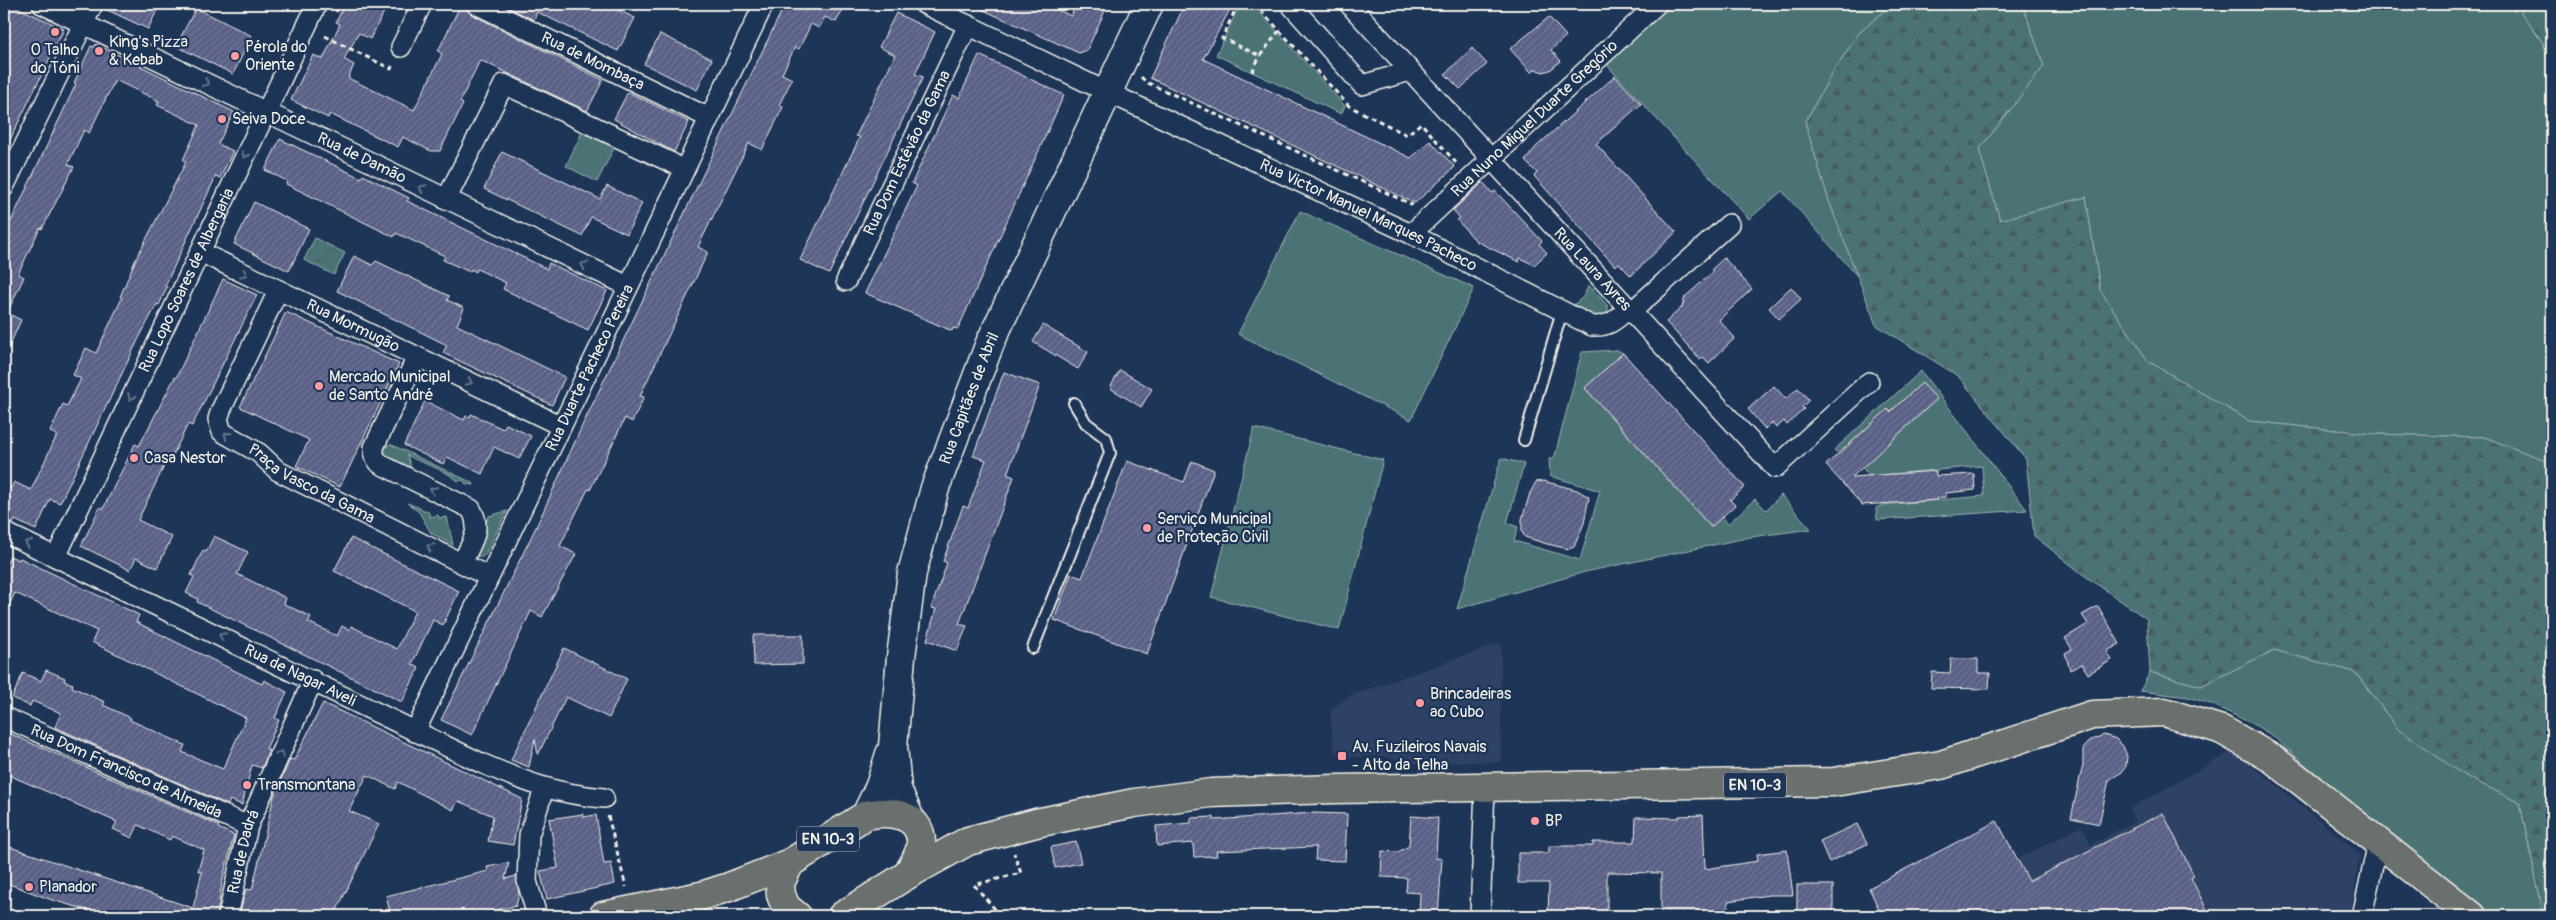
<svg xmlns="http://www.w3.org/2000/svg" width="2556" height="920" viewBox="0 0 2556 920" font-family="Pangolin,sans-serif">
<defs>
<pattern id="forest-firs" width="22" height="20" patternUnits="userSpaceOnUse" patternTransform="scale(1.25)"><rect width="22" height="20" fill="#4c7376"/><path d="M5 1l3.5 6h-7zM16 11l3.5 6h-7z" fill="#4a5b5c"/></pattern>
<pattern id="park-crowns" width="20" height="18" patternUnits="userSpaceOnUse" patternTransform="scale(1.25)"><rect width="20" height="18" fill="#4c7376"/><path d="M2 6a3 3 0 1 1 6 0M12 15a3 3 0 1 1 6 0" fill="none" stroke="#4a5b5c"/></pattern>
<pattern id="building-hatch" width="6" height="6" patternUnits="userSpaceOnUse" patternTransform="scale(1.25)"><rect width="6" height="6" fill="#5a6086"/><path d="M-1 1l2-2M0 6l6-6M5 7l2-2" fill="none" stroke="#727797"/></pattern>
</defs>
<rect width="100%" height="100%" fill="#1d3557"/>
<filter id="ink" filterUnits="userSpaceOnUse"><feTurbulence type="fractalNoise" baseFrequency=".02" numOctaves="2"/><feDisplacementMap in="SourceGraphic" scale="10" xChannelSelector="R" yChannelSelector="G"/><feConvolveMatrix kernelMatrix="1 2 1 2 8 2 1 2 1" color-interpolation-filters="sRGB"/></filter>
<g filter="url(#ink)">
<g fill="#2f4265">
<polygon points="1501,643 1501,762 1406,763 1383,756 1349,757 1349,752 1335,753 1330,718 1332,710 1349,696"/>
<polygon points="2230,752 2261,773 2360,854 2350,916 1882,916 1869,888 1997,821 2018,859 2082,826 2091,845 2135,821 2129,809"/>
</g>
<g fill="#4c7376" stroke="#a0b2af">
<polygon points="1240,4 1252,4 1345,106 1341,114 1216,55"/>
<polygon points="1671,4 1892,4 1859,33 1831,75 1805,122 1829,201 1858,277 1782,191 1749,219 1605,63"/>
<polygon points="2022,4 2515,4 2543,43 2552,66 2552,463 2484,437 2374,434 2249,421 2148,361 2100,290 2086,197 2000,220 1979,150 2044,66"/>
<polygon points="585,126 618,140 597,182 566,166"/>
<polygon points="1300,211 1474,288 1411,420 1238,334"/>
<polygon points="1589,285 1608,306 1608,315 1598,319 1571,307 1583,297"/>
<polygon points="1617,350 1623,353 1585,388 1711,526 1722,516 1728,524 1755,499 1766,510 1781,495 1811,529 1751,537 1585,572 1457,609 1501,458 1524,464 1507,523 1518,527 1514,541 1580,560 1600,491 1550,476 1549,459 1554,459 1582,352"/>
<polygon points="1921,371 2027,510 1877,520 1876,508 1882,505 1984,496 1982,466 1869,476 1862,467 1890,412 1888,410 1839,454 1834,450"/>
<polygon points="1254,428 1383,460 1339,630 1211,597"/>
<path d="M390,444L473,483L474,485L466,484L462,480L458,481C443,468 424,465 407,455L412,471L384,456L383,449Z"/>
<polygon points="407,503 420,508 423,511 428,511 430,517 438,515 439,518 447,517 453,545 431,533 419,512"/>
<polygon points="507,511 486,554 482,557 475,556 473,550 489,516"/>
<polygon points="2274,650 2355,672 2398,729 2465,776 2520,803 2544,916 2491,916 2308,767 2273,736 2253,724 2211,704 2188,697 2140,691 2150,672 2201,686"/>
</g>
<g fill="url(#forest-firs)" stroke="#a0b2af">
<polygon points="1892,4 2022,4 2044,66 1979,150 2000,220 2086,197 2100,290 2148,361 2249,421 2374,434 2484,437 2552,463 2552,916 2544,916 2520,803 2465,776 2398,729 2355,672 2274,650 2201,686 2150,672 2147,619 2085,576 2034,536 2026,459 1958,376 1876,325 1829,201 1805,122 1831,75 1859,33"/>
<polygon points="2515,4 2552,4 2552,66 2543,43"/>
</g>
<polygon fill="url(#park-crowns)" stroke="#a0b2af" points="315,238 345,253 334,275 304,260"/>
<g fill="url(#building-hatch)" stroke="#f4f1e8">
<polygon points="4,4 10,4 64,29 4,152"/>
<polygon points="104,4 160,4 148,29 103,8"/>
<polygon points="345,4 388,4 370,39 359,33 344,59 354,65 348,78 414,110 442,54 438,51 461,4 465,4 471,14 603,80 587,111 480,60 460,102 463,104 440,151 431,151 403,137 398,147 330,114 328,118 291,100 313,55 323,59 340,24 336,22"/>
<polygon points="501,4 605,4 635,18 618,51 537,12 534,20"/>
<polygon points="785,4 846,4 836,22 825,17 819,28 811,24 799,49 795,47 782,74 792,79 779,105 783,107 762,150 749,143 698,247 708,252 640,396 644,397 632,422 625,418 590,490 588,489 560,546 576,554 542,617 531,611 472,735 441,720 537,525 583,424"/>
<polygon points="970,4 1045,4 1071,16 1076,4 1108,4 1087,50 1079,53"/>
<polygon points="1185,4 1233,4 1203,59 1411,158 1430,141 1455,167 1415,203 1150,78"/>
<polygon points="196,8 252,36 233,74 176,46"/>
<polygon points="896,13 935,32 915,74 923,77 829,274 800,260 860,137 856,136 895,55 879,47"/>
<polygon points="1549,17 1566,36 1551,50 1561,61 1550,70 1543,72 1535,69 1532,73 1510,49"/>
<polygon points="660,34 712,59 697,90 644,64"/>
<polygon points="96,44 234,112 218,144 233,151 220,178 216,176 165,286 167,287 159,305 157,304 138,340 60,503 50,499 36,530 15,520 13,524 4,521 4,485 11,488 14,482 31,490 57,435 50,432 63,404 67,406 81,379 73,375 86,348 96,353 122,298 120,297 135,261 186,162 183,160 199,125 157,105 159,101 115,80 89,133 84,130 68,164 74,167 42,229 40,228 18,274 24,277 7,313 21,320 4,358 4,236 76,84 74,83 91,46 94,47"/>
<polygon points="1472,48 1487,64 1460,89 1445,74"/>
<polygon points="979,55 1064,95 958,329 953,328 952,331 865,293 917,186 912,183 953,95 959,98"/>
<polygon points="1615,76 1641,104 1596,144 1676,232 1631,276 1619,263 1615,266 1534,176 1537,173 1525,161 1536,147"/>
<polygon points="628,92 689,122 674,152 614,119"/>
<polygon points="280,139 361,178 363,175 409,198 407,201 547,269 549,263 607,291 588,330 503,289 506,283 477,269 476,272 471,269 470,272 443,260 445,256 396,233 394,237 286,184 287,181 265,170"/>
<polygon points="502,152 600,199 607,186 642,203 627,234 591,217 582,236 484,189"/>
<polygon points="1483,182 1492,193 1495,191 1542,241 1539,244 1547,253 1534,265 1520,258 1519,262 1476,241 1457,220 1460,218 1453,210"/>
<polygon points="254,202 309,229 289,271 234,244"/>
<polygon points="354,256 372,265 376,261 449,296 447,300 464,308 457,325 565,377 552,405 443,353 447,345 337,291"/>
<polygon points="1724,258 1752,289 1719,320 1735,338 1709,363 1703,357 1700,359 1666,322 1682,307 1685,297 1712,273 1712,269"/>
<polygon points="223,279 257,295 192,426 188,424 170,461 167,460 138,520 172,537 157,568 136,558 130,570 81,546 100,507 103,509 135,444 139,446 175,377 176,378"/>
<polygon points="1791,287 1801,299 1779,319 1769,308"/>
<polygon points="286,312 399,364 340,487 296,466 309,440 240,407"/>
<polygon points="1043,325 1088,352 1078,369 1033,342"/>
<polygon points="1623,353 1745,487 1730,500 1735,505 1711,527 1585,388"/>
<polygon points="1120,370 1152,389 1141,407 1110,388"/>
<polygon points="1004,372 1040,385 1007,474 1014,477 959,624 967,626 957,651 927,640 936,609 931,608 947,563 943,561 963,506 968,508 986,460 973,456"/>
<polygon points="1922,383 1937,399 1852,477 1936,471 1936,476 1974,474 1975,490 1946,493 1946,497 1937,498 1937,500 1862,505 1826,465 1888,409 1890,412"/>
<polygon points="1774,386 1786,399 1798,388 1809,400 1802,407 1804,409 1787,425 1784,421 1776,428 1772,423 1765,429 1748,409"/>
<polygon points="425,401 464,420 466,416 470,417 471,414 503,429 506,424 531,436 519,459 494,447 482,474 447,457 443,464 404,445"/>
<polygon points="1127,461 1184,482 1192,461 1214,470 1147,654 1054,620 1071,574 1082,578"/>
<polygon points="1543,481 1577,490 1589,497 1584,523 1574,547 1569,549 1547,544 1525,537 1522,532 1522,519 1530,493 1536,482"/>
<polygon points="214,536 248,552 237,574 286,598 284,604 311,617 308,622 337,636 342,626 349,630 351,626 397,649 415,611 334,571 351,538 459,591 443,625 433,620 412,664 419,668 402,702 197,602 198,599 186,593 194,577 191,575 203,550 206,552"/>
<polygon points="10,556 19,560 20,558 139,615 136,622 172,640 262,684 264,680 287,692 275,718 279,720 266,749 269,750 262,768 252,765 242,805 230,800 228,805 55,727 61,713 32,701 30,706 12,698 23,673 41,681 46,670 65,678 64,681 73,684 72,687 105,702 103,705 131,718 130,720 185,745 182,752 223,769 246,718 92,642 97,631 15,593 4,615 4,568"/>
<polygon points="2098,606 2120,644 2107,651 2112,660 2088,674 2082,664 2070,670 2065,653 2072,649 2065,638 2088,624 2082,615"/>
<polygon points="753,635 803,635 803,664 754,665"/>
<polygon points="564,648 627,679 609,718 566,697 538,755 535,739 529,767 511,760"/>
<polygon points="1951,659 1978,659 1978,673 1990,673 1989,689 1931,688 1932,672 1950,673"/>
<polygon points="323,703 522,799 513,845 488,841 493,816 458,801 453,810 398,782 395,789 367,775 349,811 379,824 334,916 239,916 246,889 252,890 274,796 290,759 294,760"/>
<polygon points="4,731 219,826 218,828 234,835 222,882 217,916 108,916 52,900 4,882 4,845 193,908 202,872 198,871 204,850 172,836 170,840 138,825 132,838 113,829 117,822 4,773"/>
<polygon points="2104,735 2116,739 2123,746 2127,756 2126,766 2122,772 2109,780 2099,824 2071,818 2083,764 2083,749 2091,740"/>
<polygon points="1313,813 1347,814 1345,861 1315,860 1316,847 1216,851 1217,856 1194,857 1193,843 1157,846 1156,826 1191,823 1191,818 1214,817 1214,820"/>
<polygon points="2163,813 2194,876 2191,878 2210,916 1882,916 1869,888 1997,821 2029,881"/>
<polygon points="583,814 583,817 596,815 604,864 611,863 615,884 547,899 540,871 558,868 549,819"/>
<polygon points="1703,815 1705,869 1758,861 1757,854 1787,850 1793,895 1769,895 1728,901 1728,916 1661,916 1661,873 1607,872 1607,916 1548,916 1549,883 1518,883 1518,853 1549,853 1549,846 1593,846 1593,842 1635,842 1636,817 1679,818 1679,816"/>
<polygon points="1411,816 1438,818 1436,858 1442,859 1438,916 1419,916 1420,893 1406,892 1407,878 1381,877 1382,851 1398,852 1409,846"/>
<polygon points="1857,824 1867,844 1829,862 1820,841"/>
<polygon points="1076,842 1081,863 1055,868 1051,847"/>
<polygon points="509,863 505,879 516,876 519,894 516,906 466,916 391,916 386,896 488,871 487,867"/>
<rect x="1797" y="885" width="36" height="31"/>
</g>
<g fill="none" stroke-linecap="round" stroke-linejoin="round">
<g stroke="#f4f1e8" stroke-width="14">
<g id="lane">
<polyline points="1524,440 1562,311"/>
<polyline points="1033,648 1110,453 1106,438 1086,423 1074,403"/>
</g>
</g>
<g stroke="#f4f1e8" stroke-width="22">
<g id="street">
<path id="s1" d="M42,4L628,286"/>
<path id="s2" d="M476,4L709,118"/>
<path id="s3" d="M924,4L1107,92L1411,234L1592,326C1608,327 1615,321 1627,310"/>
<polyline points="1290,4 1362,85 1410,71"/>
<path id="s4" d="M1349,4L1775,468L1869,382"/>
<polyline points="401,47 422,4"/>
<polyline points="4,187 93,4"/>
<polyline points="446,200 504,84 672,163"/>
<path id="s5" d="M1411,234L1657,4"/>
<path id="s6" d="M200,252L561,426"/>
<path id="s7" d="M846,281L968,25"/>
<path id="s8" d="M278,291L221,410L218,419L222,432L259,453L278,471L489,577"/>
<polyline points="1630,313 1729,224"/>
<path d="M417,357L374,447V456L380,464L471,509C483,529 471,543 462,563"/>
<path id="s9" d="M4,532L481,763C525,782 556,794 604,798"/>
<path id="s10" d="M56,557L317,4"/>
<path id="s11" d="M4,717L248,826"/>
<path id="s12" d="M415,732L764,4"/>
<path id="s13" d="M228,916L248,826L313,680"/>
<polyline points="537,916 527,881 529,835 544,789"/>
<polyline points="1480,916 1485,788"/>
<polyline points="2362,916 2378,842"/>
</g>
</g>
<g stroke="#f4f1e8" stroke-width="31">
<g id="secondary">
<polyline points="866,815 880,786 890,754"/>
<path id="s14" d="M910,819L897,789L893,746L901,657L912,573L935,488L990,343L1149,4"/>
</g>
</g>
<g stroke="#f4f1e8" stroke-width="31">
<g id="primary">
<polyline points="603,916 701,896 729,887 790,863"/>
<path d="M797,916L786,907L781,895L780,883L790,863L866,815C888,810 921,813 921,842C921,854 913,865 907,875"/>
<polyline points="842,916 907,875 968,841 1036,823 1134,803 1211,793 1335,789 1834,782 1941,765 2092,715 2164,712 2222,730 2273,759 2472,916"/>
</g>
</g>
<g stroke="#f4f1e8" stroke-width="3" stroke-dasharray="5 4" stroke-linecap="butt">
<polyline points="1238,4 1222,38 1260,56"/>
<polyline points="1255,4 1349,106 1407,135 1421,123 1457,164"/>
<polyline points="336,12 340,4"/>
<polyline points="325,36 391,69 393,64"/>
<polyline points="1252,72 1260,56 1279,31"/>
<polyline points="1141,77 1146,82 1413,205"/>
<polyline points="608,816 626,887"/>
<polyline points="1001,916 974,885 1021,873 1014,853"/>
</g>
<use href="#lane" stroke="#1d3557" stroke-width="10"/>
<use href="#street" stroke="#1d3557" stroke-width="19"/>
<use href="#secondary" stroke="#1d3557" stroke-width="28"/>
<use href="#primary" stroke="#6a706d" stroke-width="28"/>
</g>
<defs><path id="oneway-chevron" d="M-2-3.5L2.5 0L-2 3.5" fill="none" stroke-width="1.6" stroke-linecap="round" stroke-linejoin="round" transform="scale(1.25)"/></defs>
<g stroke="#68778a">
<use href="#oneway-chevron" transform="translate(206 83) rotate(25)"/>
<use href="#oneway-chevron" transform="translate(245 155) rotate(115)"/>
<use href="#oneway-chevron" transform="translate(422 188) rotate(-154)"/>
<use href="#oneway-chevron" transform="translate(584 265) rotate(-154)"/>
<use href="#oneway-chevron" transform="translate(244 274) rotate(26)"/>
<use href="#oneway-chevron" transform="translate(469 382) rotate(26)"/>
<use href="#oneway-chevron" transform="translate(131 397) rotate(115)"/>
<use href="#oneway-chevron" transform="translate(227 435) rotate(-141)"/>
<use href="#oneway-chevron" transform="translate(433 490) rotate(-154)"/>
<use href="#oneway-chevron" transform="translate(28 543) rotate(-155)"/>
<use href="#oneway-chevron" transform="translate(430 547) rotate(-154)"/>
<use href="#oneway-chevron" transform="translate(222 636) rotate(-154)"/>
<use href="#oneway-chevron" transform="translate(280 754) rotate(-66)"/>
</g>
</g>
<g fill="#ff9aa2" stroke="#1d3557" stroke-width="2">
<circle cx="55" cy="32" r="5"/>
<circle cx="99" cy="51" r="5"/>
<circle cx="235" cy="56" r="5"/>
<circle cx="222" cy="119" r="5"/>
<circle cx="319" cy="386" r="5"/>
<circle cx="134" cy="458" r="5"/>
<circle cx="1147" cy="528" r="5"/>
<circle cx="1420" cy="703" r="5"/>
<rect x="1337" y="751" width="10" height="10" rx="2.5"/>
<circle cx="247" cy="785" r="5"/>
<circle cx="1535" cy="821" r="5"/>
<circle cx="29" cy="887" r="5"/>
</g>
<g text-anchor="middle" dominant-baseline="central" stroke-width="4.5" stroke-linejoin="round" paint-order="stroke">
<g fill="#1d3557" stroke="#b4b9bc" stroke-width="1">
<rect x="1724" y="772.5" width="62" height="25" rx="4"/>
<rect x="797" y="826.5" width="62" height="25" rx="4"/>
</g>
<g font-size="15" font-weight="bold" fill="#f4f1e8">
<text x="1755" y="785">EN 10-3</text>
<text x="828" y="839">EN 10-3</text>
</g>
<g font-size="16" fill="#f4f1e8" stroke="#1d3557" text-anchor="start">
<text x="109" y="42">King's Pizza<tspan x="109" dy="18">&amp; Kebab</tspan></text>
<text x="245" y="47">Pérola do<tspan x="245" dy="18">Oriente</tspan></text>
<text x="55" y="50" text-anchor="middle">O Talho<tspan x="55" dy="18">do Tóni</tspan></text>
<text x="232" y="119">Seiva Doce</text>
<text x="329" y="377">Mercado Municipal<tspan x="329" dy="18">de Santo André</tspan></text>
<text x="144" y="458">Casa Nestor</text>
<text x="1157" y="519">Serviço Municipal<tspan x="1157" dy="18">de Proteção Civil</tspan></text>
<text x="1430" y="694">Brincadeiras<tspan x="1430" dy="18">ao Cubo</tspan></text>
<text x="1352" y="747">Av. Fuzileiros Navais<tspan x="1352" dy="18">- Alto da Telha</tspan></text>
<text x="257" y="785">Transmontana</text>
<text x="1545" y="821">BP</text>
<text x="39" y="887">Planador</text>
</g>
<g font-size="16" fill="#f4f1e8" stroke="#1d3557">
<text stroke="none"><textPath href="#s2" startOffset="130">Rua de Mombaça</textPath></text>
<text stroke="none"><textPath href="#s5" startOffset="169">Rua Nuno Miguel Duarte Gregório</textPath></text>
<text stroke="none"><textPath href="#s7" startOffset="142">Rua Dom Estêvão da Gama</textPath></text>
<text stroke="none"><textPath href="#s1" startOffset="355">Rua de Damão</textPath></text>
<text stroke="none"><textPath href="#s3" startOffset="492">Rua Victor Manuel Marques Pacheco</textPath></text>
<text stroke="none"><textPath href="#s4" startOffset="360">Rua Laura Ayres</textPath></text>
<text stroke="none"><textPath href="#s10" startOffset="306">Rua Lopo Soares de Albergaria</textPath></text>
<text stroke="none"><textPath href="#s6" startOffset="170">Rua Mormugão</textPath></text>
<text stroke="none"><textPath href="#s12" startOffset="404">Rua Duarte Pacheco Pereira</textPath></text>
<text stroke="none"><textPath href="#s14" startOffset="434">Rua Capitães de Abril</textPath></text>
<text stroke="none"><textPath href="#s8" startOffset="259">Praça Vasco da Gama</textPath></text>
<text stroke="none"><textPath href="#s9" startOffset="329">Rua de Nagar Aveli</textPath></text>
<text stroke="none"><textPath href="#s11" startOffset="134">Rua Dom Francisco de Almeida</textPath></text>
<text stroke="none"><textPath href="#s13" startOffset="66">Rua de Dadrá</textPath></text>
</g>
</g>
<rect width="2556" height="920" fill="none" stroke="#1d3557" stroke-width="20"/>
<rect x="10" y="10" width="2536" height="900" fill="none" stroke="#f4f1e8" stroke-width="2" filter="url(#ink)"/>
</svg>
